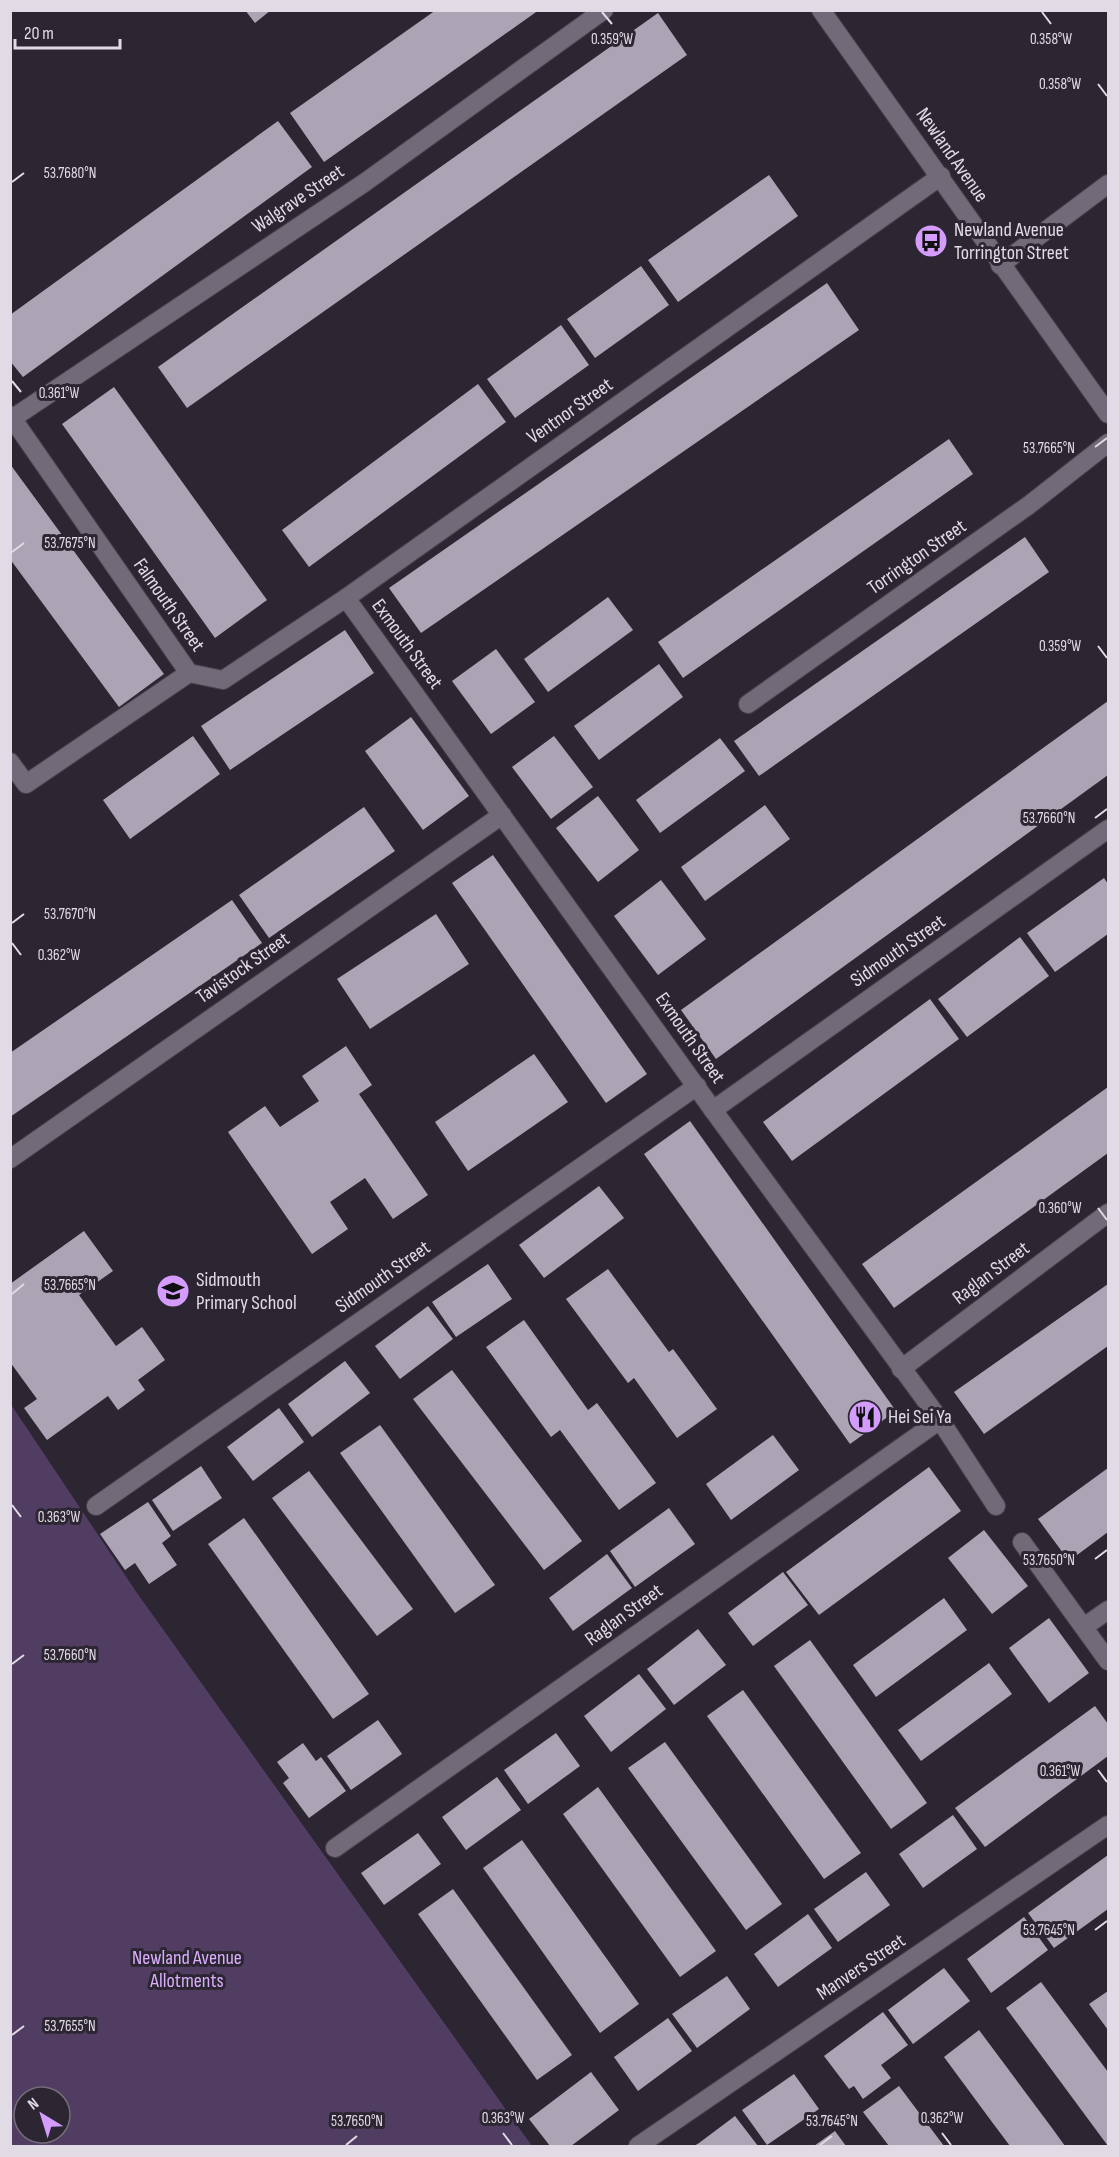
<svg xmlns="http://www.w3.org/2000/svg" width="1119" height="2157" viewBox="0 0 1119 2157" font-family="'Sofia Sans Condensed',sans-serif">
<rect width="100%" height="100%" fill="#2c2632"/>
<path fill="#513d62" fill-rule="evenodd" d="M10,1403L137,1593L532,2146H11ZM24,2097H60V2133H24Z"/>
<g fill="#aca4b4">
<polygon points="245,10 271,10 255,23"/>
<polygon points="436,10 539,10 324,162 290,113"/>
<polygon points="658,13 687,55 187,408 158,367"/>
<polygon points="278,121 312,167 23,377 10,361 10,315"/>
<polygon points="769,175 798,216 678,302 648,260"/>
<polygon points="641,266 669,305 595,358 567,319"/>
<polygon points="827,283 859,330 421,633 389,588"/>
<polygon points="561,325 589,365 515,418 487,379"/>
<polygon points="478,384 506,422 309,567 282,530"/>
<polygon points="114,387 267,600 215,638 62,424"/>
<polygon points="949,439 973,474 683,678 658,642"/>
<polygon points="10,464 164,674 119,707 10,559"/>
<polygon points="1025,537 1049,572 759,776 734,741"/>
<polygon points="608,597 633,630 548,692 524,659"/>
<polygon points="345,630 374,673 230,770 201,726"/>
<polygon points="496,649 535,702 491,734 452,681"/>
<polygon points="659,664 683,697 599,760 574,726"/>
<polygon points="1108,701 1108,775 716,1059 681,1010"/>
<polygon points="411,717 469,796 423,830 365,751"/>
<polygon points="193,736 220,774 130,839 103,800"/>
<polygon points="554,736 593,787 551,819 512,767"/>
<polygon points="720,738 745,771 660,833 636,800"/>
<polygon points="598,796 639,850 598,882 556,828"/>
<polygon points="765,805 790,839 705,901 681,867"/>
<polygon points="364,807 395,851 269,938 239,895"/>
<polygon points="493,855 647,1074 606,1103 452,883"/>
<polygon points="1104,878 1108,884 1108,934 1055,972 1027,933"/>
<polygon points="661,880 706,939 658,975 614,916"/>
<polygon points="232,900 262,943 10,1117 10,1053"/>
<polygon points="436,914 469,964 370,1029 337,979"/>
<polygon points="1020,937 1049,976 967,1037 938,999"/>
<polygon points="930,999 959,1039 792,1161 763,1122"/>
<polygon points="346,1046 372,1085 359,1094 428,1195 393,1219 365,1178 330,1202 348,1229 312,1254 228,1132 265,1106 280,1127 319,1101 302,1076"/>
<polygon points="534,1054 568,1102 468,1171 435,1122"/>
<polygon points="1108,1087 1108,1153 894,1308 862,1264"/>
<polygon points="690,1121 896,1411 850,1444 644,1154"/>
<polygon points="599,1186 624,1218 544,1278 519,1245"/>
<polygon points="84,1231 113,1271 79,1295 116,1346 142,1327 165,1360 138,1380 145,1390 118,1410 108,1396 47,1440 24,1408 37,1399 10,1362 10,1284"/>
<polygon points="488,1264 512,1299 456,1337 432,1302"/>
<polygon points="608,1269 669,1352 673,1349 717,1409 677,1438 634,1378 628,1383 566,1299"/>
<polygon points="1108,1284 1108,1346 984,1434 954,1392"/>
<polygon points="428,1306 453,1339 400,1379 375,1346"/>
<polygon points="524,1320 588,1410 597,1403 656,1483 619,1510 560,1430 551,1437 486,1347"/>
<polygon points="345,1361 370,1393 312,1437 288,1404"/>
<polygon points="452,1370 582,1541 544,1570 413,1399"/>
<polygon points="279,1408 304,1442 253,1481 227,1447"/>
<polygon points="380,1425 495,1585 455,1613 340,1453"/>
<polygon points="773,1435 799,1470 731,1520 706,1484"/>
<polygon points="201,1466 222,1498 173,1531 152,1500"/>
<polygon points="929,1467 961,1511 819,1615 786,1572"/>
<polygon points="1108,1468 1108,1532 1069,1561 1038,1519"/>
<polygon points="309,1471 413,1609 377,1636 272,1498"/>
<polygon points="148,1502 171,1536 162,1543 177,1565 149,1584 135,1563 125,1570 100,1534"/>
<polygon points="669,1508 695,1544 635,1587 610,1551"/>
<polygon points="244,1518 369,1694 333,1719 208,1544"/>
<polygon points="984,1530 1028,1586 992,1614 948,1558"/>
<polygon points="607,1554 632,1588 573,1631 549,1598"/>
<polygon points="783,1572 808,1605 753,1646 728,1613"/>
<polygon points="944,1598 967,1630 876,1697 853,1665"/>
<polygon points="1049,1618 1089,1673 1049,1703 1009,1648"/>
<polygon points="698,1629 726,1665 674,1705 647,1669"/>
<polygon points="810,1640 927,1803 891,1829 774,1666"/>
<polygon points="989,1663 1012,1694 921,1761 898,1730"/>
<polygon points="639,1674 666,1709 611,1752 584,1716"/>
<polygon points="743,1690 861,1853 824,1879 707,1716"/>
<polygon points="1095,1706 1108,1724 1108,1756 985,1847 955,1808"/>
<polygon points="378,1720 402,1754 351,1790 327,1756"/>
<polygon points="556,1733 580,1766 528,1804 504,1770"/>
<polygon points="665,1742 782,1904 746,1930 628,1768"/>
<polygon points="303,1743 316,1761 321,1757 346,1791 309,1818 283,1783 289,1778 277,1762"/>
<polygon points="497,1777 521,1810 466,1850 442,1817"/>
<polygon points="598,1787 716,1951 680,1977 563,1814"/>
<polygon points="953,1815 977,1849 923,1888 899,1854"/>
<polygon points="418,1833 441,1864 384,1905 361,1873"/>
<polygon points="522,1840 639,2004 600,2033 483,1868"/>
<polygon points="1108,1855 1108,1909 1054,1948 1028,1913"/>
<polygon points="866,1872 890,1905 838,1942 814,1909"/>
<polygon points="453,1889 572,2055 537,2080 418,1914"/>
<polygon points="808,1914 832,1948 778,1987 754,1954"/>
<polygon points="1024,1917 1048,1950 991,1993 967,1959"/>
<polygon points="944,1968 970,2001 913,2044 888,2010"/>
<polygon points="727,1976 750,2009 697,2048 672,2014"/>
<polygon points="1041,1982 1108,2072 1108,2146 1006,2008"/>
<polygon points="1108,1991 1108,2030 1089,2004"/>
<polygon points="883,2012 908,2045 881,2065 891,2078 863,2099 854,2086 849,2089 824,2056"/>
<polygon points="668,2018 692,2051 638,2091 614,2057"/>
<polygon points="979,2030 1052,2128 1065,2146 1010,2146 992,2122 944,2057"/>
<polygon points="591,2072 619,2110 571,2146 550,2146 529,2119"/>
<polygon points="794,2074 819,2109 767,2145 742,2110"/>
<polygon points="899,2086 944,2146 889,2146 863,2112"/>
<polygon points="735,2116 758,2146 694,2146 699,2143"/>
<polygon points="835,2131 846,2146 814,2146"/>
</g>
<g fill="none" stroke-linecap="round" stroke-linejoin="round">
<g stroke="#4a444f" stroke-width="20">
<g id="minor">
<polyline points="821,10 1108,414"/>
<polyline points="1000,265 1108,184"/>
<polyline points="10,415 189,673 223,680 346,598 941,176"/>
<polyline points="13,418 364,183 604,10"/>
<polyline points="346,598 713,1110 940,1420 996,1506"/>
<polyline points="748,704 1029,505 1108,443"/>
<polyline points="10,762 26,784 189,673"/>
<polyline points="713,1110 1108,829"/>
<polyline points="10,1159 502,815"/>
<polyline points="901,1369 1108,1213"/>
<polyline points="96,1506 697,1086"/>
<polyline points="1022,1542 1108,1661"/>
<polyline points="1084,1627 1108,1610"/>
<polyline points="335,1848 940,1420"/>
<polyline points="638,2146 1108,1825"/>
</g>
</g>
<use href="#minor" stroke="#726a79" stroke-width="18"/>
</g>
<path fill="none" stroke="#e0dbe4" stroke-width="2" d="M602,12L612,24M1042,12L1051,24M1098,84L1107,96M12,182L24,173M12,381L21,392M1095,447L1107,438M12,552L24,543M1098,646L1107,658M1095,818L1107,809M12,923L24,914M12,943L21,955M1098,1208L1107,1220M12,1294L24,1284M12,1505L21,1517M1095,1559L1107,1550M12,1664L24,1655M1098,1770L1107,1782M1095,1930L1107,1921M12,2035L24,2026M503,2133L512,2145M942,2133L951,2145M346,2145L357,2136M820,2145L832,2136"/>
<defs>
<g id="bus-disc" transform="scale(1.725)"><circle r="9.5" fill="#d39cfd" stroke="#2c2632"/><path d="M-5-6H5V4H4V6H2V4H-2V6H-4V4H-5ZM-3.5-4V0h7V-4ZM-3.5 1.2v1.5H-2V1.2ZM2 1.2v1.5H3.5V1.2Z" fill="#111"/></g>
<g id="school-disc" transform="scale(1.725)"><circle r="9.5" fill="#d39cfd" stroke="#2c2632"/><path d="M0-5L7-2L0 1L-7-2ZM-4 1L0 2.5L4 1V4Q0 6-4 4Z" fill="#111"/></g>
<g id="restaurant-disc" transform="scale(1.725)"><circle r="9.5" fill="#d39cfd" stroke="#2c2632"/><path d="M-5-6h1v4h1v-4h1v4h1v-4h1v5L-1.5 .5V6h-2V.5L-5-1ZM5-6V6H3V1.5H1.5Q1.5-4 5-6Z" fill="#111"/></g>
</defs>
<g fill-rule="evenodd">
<use href="#bus-disc" x="931" y="241"/>
<use href="#school-disc" x="173" y="1291"/>
<use href="#restaurant-disc" x="865" y="1417"/>
</g>
<g text-anchor="middle" dominant-baseline="central" stroke-width="6" stroke-linejoin="round" paint-order="stroke">
<g font-size="20" fill="#e0dbe4" stroke="#2c2632">
<text transform="translate(952 155) rotate(55)">Newland Avenue</text>
<text transform="translate(298 199) rotate(-34)">Walgrave Street</text>
<text transform="translate(570 411) rotate(-35)">Ventnor Street</text>
<text transform="translate(917 557) rotate(-35)">Torrington Street</text>
<text transform="translate(169 605) rotate(55)">Falmouth Street</text>
<text transform="translate(407 644) rotate(54)">Exmouth Street</text>
<text transform="translate(898 951) rotate(-35)">Sidmouth Street</text>
<text transform="translate(243 968) rotate(-35)">Tavistock Street</text>
<text transform="translate(690 1038) rotate(55)">Exmouth Street</text>
<text transform="translate(991 1273) rotate(-37)">Raglan Street</text>
<text transform="translate(383 1277) rotate(-35)">Sidmouth Street</text>
<text transform="translate(624 1615) rotate(-36)">Raglan Street</text>
<text transform="translate(861 1967) rotate(-34)">Manvers Street</text>
</g>
<g font-size="20" fill="#e0dbe4" stroke="#2c2632" text-anchor="start">
<text x="954" y="230">Newland Avenue<tspan x="954" dy="23">Torrington Street</tspan></text>
<text x="196" y="1280">Sidmouth<tspan x="196" dy="23">Primary School</tspan></text>
<text x="888" y="1417">Hei Sei Ya</text>
</g>
<g font-size="20" fill="#daadfd" stroke="#2c2632">
<text x="187" y="1958">Newland Avenue<tspan x="187" dy="23">Allotments</tspan></text>
</g>
</g>
<g font-size="15" text-anchor="middle" fill="#e0dbe4" stroke="#2c2632" stroke-width="6" stroke-linejoin="round" paint-order="stroke">
<text x="1051" y="44">0.358°W</text>
<text x="612" y="44">0.359°W</text>
<text x="1060" y="89">0.358°W</text>
<text x="70" y="178">53.7680°N</text>
<text x="59" y="398">0.361°W</text>
<text x="1049" y="453">53.7665°N</text>
<text x="70" y="548">53.7675°N</text>
<text x="1060" y="651">0.359°W</text>
<text x="1049" y="823">53.7660°N</text>
<text x="70" y="919">53.7670°N</text>
<text x="59" y="960">0.362°W</text>
<text x="1060" y="1213">0.360°W</text>
<text x="70" y="1290">53.7665°N</text>
<text x="59" y="1522">0.363°W</text>
<text x="1049" y="1565">53.7650°N</text>
<text x="70" y="1660">53.7660°N</text>
<text x="1060" y="1776">0.361°W</text>
<text x="1049" y="1935">53.7645°N</text>
<text x="70" y="2031">53.7655°N</text>
<text x="503" y="2123">0.363°W</text>
<text x="942" y="2123">0.362°W</text>
<text x="357" y="2126">53.7650°N</text>
<text x="832" y="2126">53.7645°N</text>
</g>
<rect width="1119" height="2157" fill="none" stroke="#e0dbe4" stroke-width="24"/>
<g transform="translate(42 2115) rotate(322)"><circle r="28" fill="#2c2632" stroke="#746e79" stroke-width="1.5"/>
<path d="M0-4.5L10 22L0 15L-10 22Z" fill="#d39cfd"/>
<text y="-9" font-size="16" font-weight="bold" text-anchor="middle" fill="#e0dbe4">N</text>
</g>
<path d="M15 39v9h105v-9" fill="none" stroke="#e0dbe4" stroke-width="3"/>
<text x="24" y="39" font-size="18" fill="#e0dbe4" stroke="#2c2632" stroke-width="4.5" paint-order="stroke">20 m</text>
</svg>
